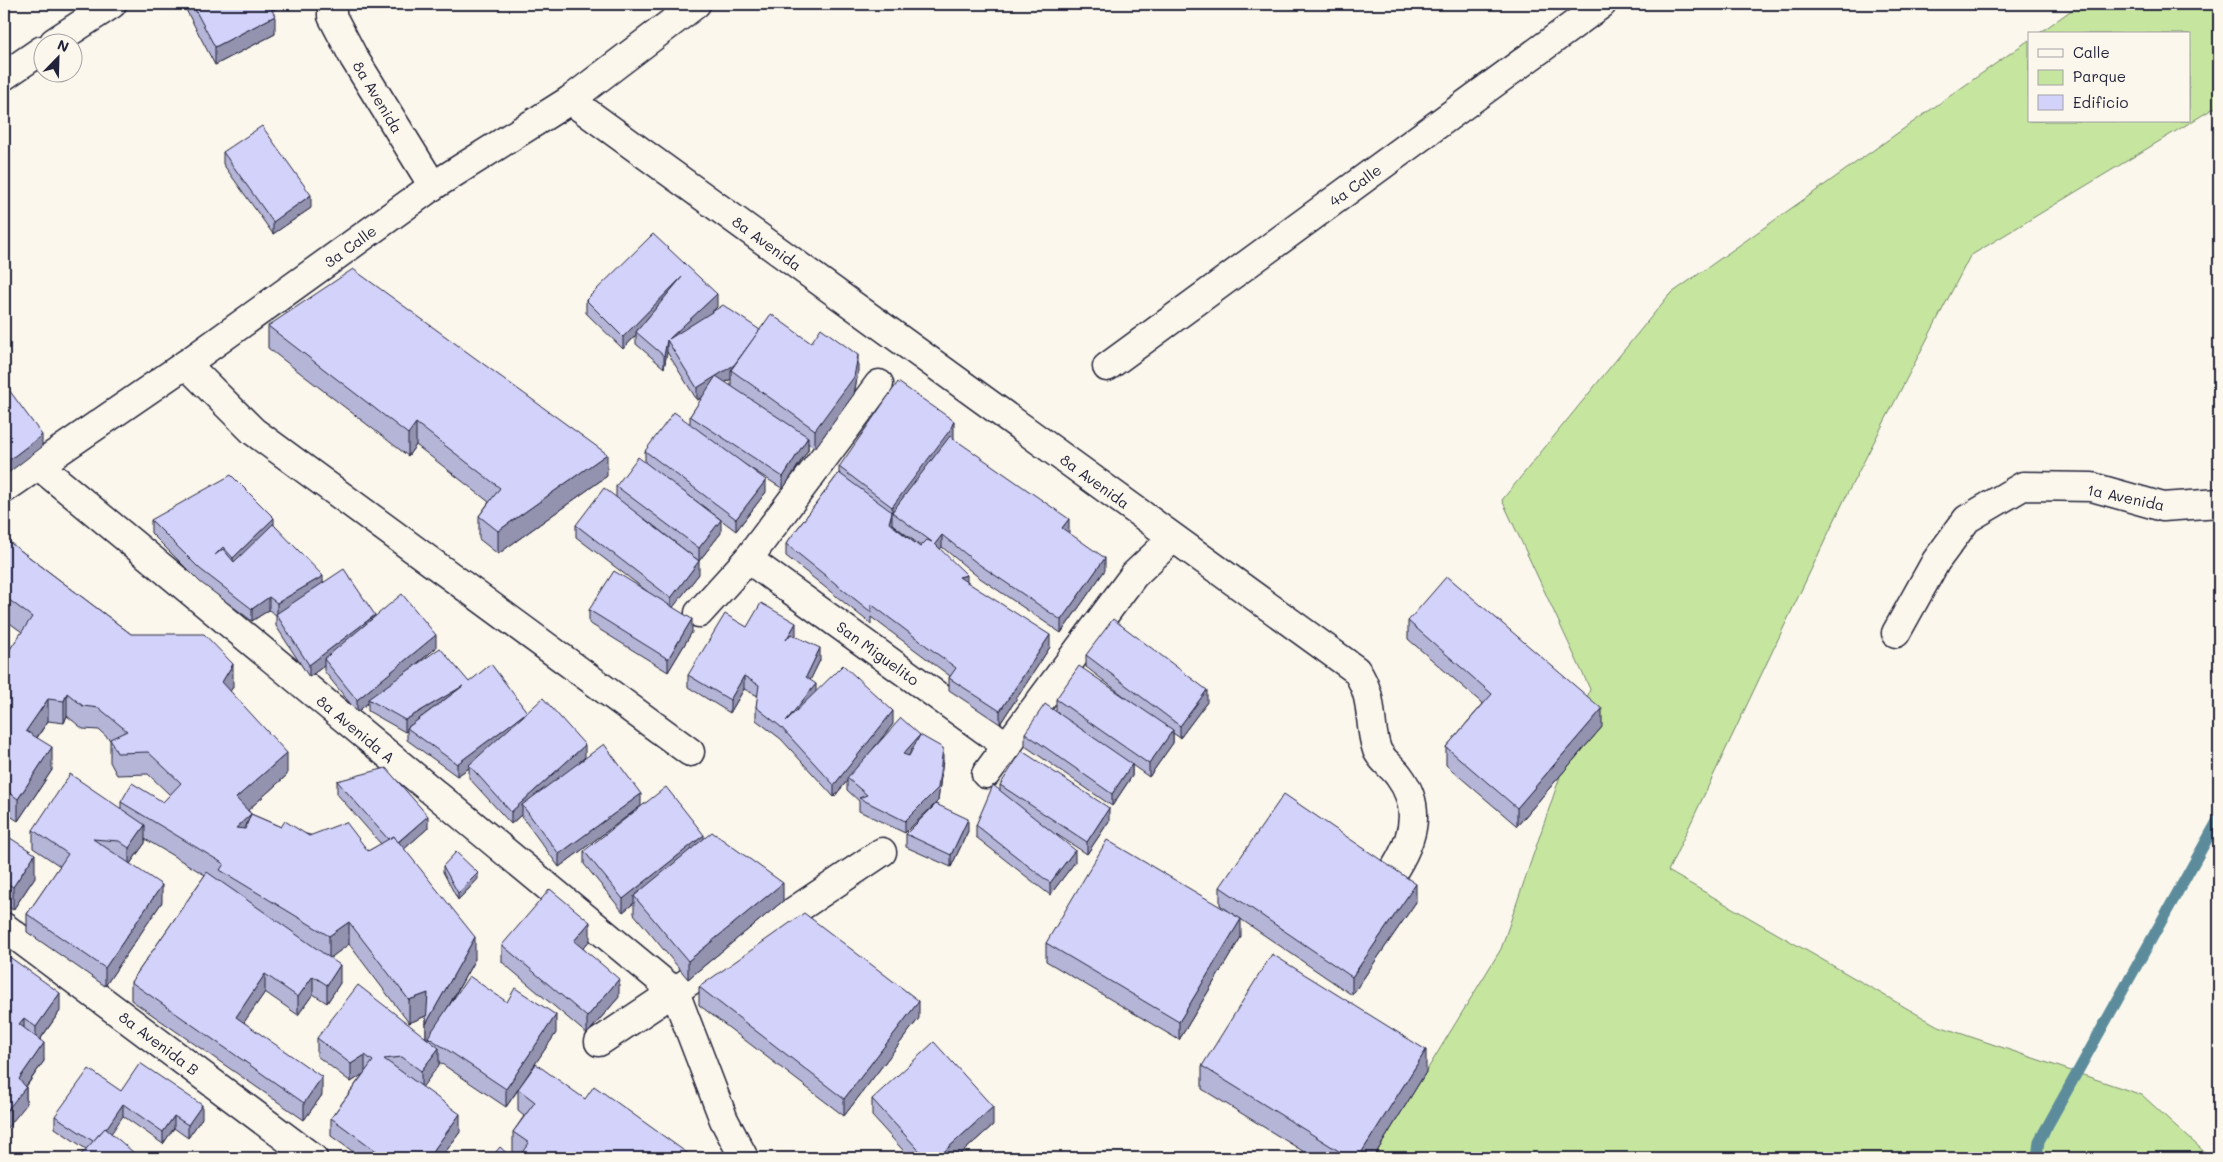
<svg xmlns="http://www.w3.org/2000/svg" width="2223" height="1162" viewBox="0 0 2223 1162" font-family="Mali,sans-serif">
<rect width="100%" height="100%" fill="#fbf7ec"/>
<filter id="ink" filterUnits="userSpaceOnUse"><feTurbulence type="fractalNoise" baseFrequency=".02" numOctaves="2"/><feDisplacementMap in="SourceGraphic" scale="10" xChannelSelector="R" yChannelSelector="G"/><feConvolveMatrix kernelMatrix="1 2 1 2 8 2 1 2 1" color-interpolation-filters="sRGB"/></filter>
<g filter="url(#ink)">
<polygon fill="#c6e69f" stroke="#74846d" points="2080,4 2219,4 2219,105 1970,256 1847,494 1668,871 1936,1025 2142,1095 2211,1158 1373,1158 1501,949 1590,689 1502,500 1669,295 2029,40 2029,121 2189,121 2189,34 2038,34"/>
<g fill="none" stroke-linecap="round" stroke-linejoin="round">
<polyline stroke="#5c8c9c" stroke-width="11" points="2037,1158 2039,1141 2219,818"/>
<g stroke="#22223b" stroke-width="31">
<g id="minor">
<polyline points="332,4 332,16 354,58 433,186"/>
<polyline points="54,42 112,4"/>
<polyline points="4,76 42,50"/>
<path d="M570,100L1356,670C1376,700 1367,721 1377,750C1382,761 1393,767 1399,776C1432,820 1400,863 1374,899"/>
<polyline points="186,364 253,431 690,752"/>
<polyline points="1107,367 1602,4"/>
<polyline points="38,465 675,992 724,1120 744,1158"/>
<polyline points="4,489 186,364 433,186 570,100 696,4"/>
<polyline points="748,559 1007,746"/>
<polyline points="699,613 748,559 879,384"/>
<polyline points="1896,633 1936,561 1967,519 2023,486 2092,487 2163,507 2219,503"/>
<polyline points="986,774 1134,575 1173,538"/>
<polyline points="4,927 313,1158"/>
<polyline points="599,1042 882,852"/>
</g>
</g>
<use href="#minor" stroke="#fbf7ec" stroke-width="28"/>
</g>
<g fill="#b5b5d8" stroke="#22223b" fill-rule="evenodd">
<polygon points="183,4 286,4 272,10 275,34 215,65"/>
<polygon points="223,152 311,208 273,234 223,164"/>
<path d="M586,300L717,307L710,313L760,330L811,343L858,373L854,394L815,448L808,443V450L783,489L741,462L766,492L736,531L684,492L721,533L699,561L645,519L699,574L673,607L692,632L668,672L589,623V610L648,592L576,537V525L616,498V486L645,462V451L690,423V416L702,398L697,400L667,352L664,368L636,344V335L623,349L586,313ZM731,379V386L725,383Z"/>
<polygon points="268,326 607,476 498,554 479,539 479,516 489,502 416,445 408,456 268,348"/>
<path d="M954,439L1069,532H1068L1105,570L1061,633L977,576L942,547L940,549L967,582L1050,647L1000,724L949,690V678L950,676L871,617V624L786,556V544L839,473V467ZM892,524L921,546L920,547Z"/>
<polygon points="151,520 274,525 323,583 375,616 436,648 409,670 469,682 527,712 585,757 576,765 641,806 559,867 522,817 522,814 511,824 469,778 469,768 457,776 407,740 407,731 405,732 368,711 368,703 357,712 324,671 324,666 309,677 276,626 276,615 269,610 252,621 200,582 151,533"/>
<polygon points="4,538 131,634 233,687 230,691 287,775 248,810 251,814 281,827 368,851 381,844 337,794 337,781 428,828 404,849 475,959 450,1004 507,1002 556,1033 524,1080 585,1099 694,1158 519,1158 513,1154 513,1132 524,1116 518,1111 518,1090 506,1107 439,1062 439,1065 422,1087 460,1132 441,1158 362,1158 331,1136 331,1118 363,1074 351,1082 317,1056 317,1038 426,1037 426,1016 409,1023 349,944 330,958 340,983 327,1003 313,994 298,1015 265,992 244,1022 322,1095 304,1120 131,1000 131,982 205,875 145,839 145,843 130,864 162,902 105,986 27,932 27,914 60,866 33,848 33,830 121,809 121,802 163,802 170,795 148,774 117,775 110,762 110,740 99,730 83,729 67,716 64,723 48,721 37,738 52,770 18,821 4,812 4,649 8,652 22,632 4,619"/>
<polygon points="1408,621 1602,727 1517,826 1446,765 1446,747 1483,704 1408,639"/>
<polygon points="747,627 796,636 795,637 820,660 810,680 816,692 893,724 867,756 943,760 938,801 905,833 859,811 859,801 847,790 847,781 834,797 781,739 756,720 756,707 758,696 744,689 730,713 688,687 688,675"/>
<polygon points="1086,655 1207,702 1180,738 1173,733 1173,743 1149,777 1132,765 1132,776 1112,806 1025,746 1025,733 1056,711 1056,699 1133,703 1086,667"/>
<polygon points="1000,785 1109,821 1087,854 1056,834 1075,862 1050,895 976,837 976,825 1000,790"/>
<polygon points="968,831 951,867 906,847 906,834"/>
<polygon points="4,834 35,877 13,910 4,904"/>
<polygon points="704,839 783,901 688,979 634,914 634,903 623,912 584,864 584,851"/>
<polygon points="443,866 478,879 458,900 443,872"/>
<polygon points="1220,887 1416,902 1352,995 1220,905"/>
<polygon points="1241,937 1179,1040 1046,961 1046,943"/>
<polygon points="590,940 583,948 619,997 587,1034 502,962 502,945"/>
<polygon points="4,953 60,1011 40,1040 44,1061 26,1087 26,1105"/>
<polygon points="699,987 919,1018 844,1116 699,1005"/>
<polygon points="1202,1066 1426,1072 1373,1158 1314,1158 1202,1089"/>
<polygon points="121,1091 202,1118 188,1138 174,1128 163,1144 123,1116 86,1149 55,1128 55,1116"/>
<polygon points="872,1099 993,1125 956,1158 910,1158 872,1116"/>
</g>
<g fill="#9393b0" stroke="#22223b">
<polygon points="265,4 286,4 265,14"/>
<polygon points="275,16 275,34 215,65 215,47"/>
<polygon points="311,195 311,208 273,234 273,222"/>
<polygon points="682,277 636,332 636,335 623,349 623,337"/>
<polygon points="717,294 717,307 672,348 669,339"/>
<polygon points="667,340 667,352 664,368 664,356"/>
<polygon points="858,355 858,373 854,394 815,448 815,430"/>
<polygon points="738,362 731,370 731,379 697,400 697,388"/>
<polygon points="954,421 954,439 892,512 892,507"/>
<polygon points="416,423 416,445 408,456 408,434"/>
<polygon points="42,435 42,447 4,476 4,464"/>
<polygon points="808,437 808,450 783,489 783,477"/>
<polygon points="607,454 607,476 498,554 498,531"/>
<polygon points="766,480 766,492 736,531 736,519"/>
<polygon points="892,512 892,524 889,535 889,523"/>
<polygon points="274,518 274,531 233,570 233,558"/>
<polygon points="1069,519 1069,532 1062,541 1062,528"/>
<polygon points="721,520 721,533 699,561 699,548"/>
<polygon points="942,535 942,547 935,556 935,544"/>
<polygon points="1105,558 1105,570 1061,633 1061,620"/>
<polygon points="699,561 699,574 671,610 671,598"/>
<polygon points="967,575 967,587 959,577"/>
<polygon points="323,576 323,589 277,616 277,603"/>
<polygon points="269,597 269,610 252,621 252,609"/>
<polygon points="375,615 375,628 324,659 324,666 309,677 309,665"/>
<polygon points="692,619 692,632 668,672 668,659"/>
<polygon points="796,623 796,636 786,653 786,640"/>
<polygon points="436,635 436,648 371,701 368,699 368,703 357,712 357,700"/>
<polygon points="1050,635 1050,647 1000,724 1000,711"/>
<polygon points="820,648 820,660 806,689 806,677"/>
<polygon points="233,664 233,687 222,704 222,682"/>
<polygon points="744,676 744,689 730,713 730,700"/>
<polygon points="816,684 816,697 786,734 786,721"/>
<polygon points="463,686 407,728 407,731 405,732 405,720"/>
<polygon points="1207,690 1207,702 1180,738 1180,726"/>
<polygon points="67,693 67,716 64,723 64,701"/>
<polygon points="48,699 48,721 26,753 26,731"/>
<polygon points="1602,709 1602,727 1517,826 1517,808"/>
<polygon points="893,711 893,724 849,779 847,778 847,781 834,797 834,785"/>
<polygon points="527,712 527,724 469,765 469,768 457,776 457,764"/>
<polygon points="1173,730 1173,743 1149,777 1149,764"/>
<polygon points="920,735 903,766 903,754"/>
<polygon points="585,745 585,757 526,810 522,805 522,814 511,824 511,812"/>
<polygon points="52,747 52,770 18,821 18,799"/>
<polygon points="943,748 943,760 938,801 905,833 905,821"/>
<polygon points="287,753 287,775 236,821 236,798"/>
<polygon points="1132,764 1132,776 1112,806 1112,794"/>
<polygon points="641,794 641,806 559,867 559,854"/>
<polygon points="1109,808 1109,821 1087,854 1087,842"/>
<polygon points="251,814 236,850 236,828"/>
<polygon points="428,816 428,828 394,858 394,846"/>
<polygon points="968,819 968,831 951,867 951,855"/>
<polygon points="145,825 145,843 129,865 129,848"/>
<polygon points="704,835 704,847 634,896 634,903 623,912 623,899"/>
<polygon points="1075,850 1075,862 1050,895 1050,883"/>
<polygon points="35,854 35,877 13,910 13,887"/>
<polygon points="478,873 478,879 458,900 458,893"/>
<polygon points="783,883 783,901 688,979 688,961"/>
<polygon points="1416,884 1416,902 1352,995 1352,977"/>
<polygon points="162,885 162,902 105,986 105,968"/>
<polygon points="1241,919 1241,937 1179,1040 1179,1022"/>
<polygon points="349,922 349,944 329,959 329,936"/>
<polygon points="590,922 590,940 574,959 574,941"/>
<polygon points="475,937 475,959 430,1039 428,1037 428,1043 426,1046 426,1024"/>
<polygon points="340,965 340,983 327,1003 327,985"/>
<polygon points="265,974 265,992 236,1034 236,1017"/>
<polygon points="313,976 313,994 298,1015 298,997"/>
<polygon points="619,979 619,997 587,1034 587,1017"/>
<polygon points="60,993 60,1011 36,1045 36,1027"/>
<polygon points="428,993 428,1015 409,1023 409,1000"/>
<polygon points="919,1001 919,1018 844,1116 844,1099"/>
<polygon points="556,1015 556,1033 506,1107 506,1089"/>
<polygon points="24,1018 24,1036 19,1024"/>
<polygon points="44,1043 44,1061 21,1093 26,1087 26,1105 4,1132 4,1114 19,1079"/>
<polygon points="439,1048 439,1065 421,1089 421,1071"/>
<polygon points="1426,1050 1426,1072 1373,1158 1358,1158"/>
<polygon points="365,1055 365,1073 351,1082 351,1064"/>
<polygon points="322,1077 322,1095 304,1120 304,1103"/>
<polygon points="123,1104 123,1116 96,1156 96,1143"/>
<polygon points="202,1105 202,1118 188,1138 188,1125"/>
<polygon points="993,1107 993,1125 956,1158 937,1158"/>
<polygon points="460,1114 460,1132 441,1158 428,1158"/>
<polygon points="174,1116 174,1128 163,1144 163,1132"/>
</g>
<g fill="#d2d2fb" stroke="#22223b" fill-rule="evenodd">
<polygon points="192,4 269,4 275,16 215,47"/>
<polygon points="262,126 311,195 273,222 223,152"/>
<polygon points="653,234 717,294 669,339 723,305 760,330 734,365 697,388 667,340 664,356 636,332 682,277 623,337 586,300"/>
<polygon points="353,269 607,454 498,531 479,516 500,488 416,423 408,434 268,326"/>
<polygon points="771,314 811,343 821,328 858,355 854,377 815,430 731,370"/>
<polygon points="716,376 808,437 783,477 690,416"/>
<polygon points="898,382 954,421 950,430 892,507 839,467"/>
<polygon points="4,383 42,435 4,464"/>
<polygon points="674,412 766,480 736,519 645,451"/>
<path d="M950,436L1069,519L1062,528L1105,558L1061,620L977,563L942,535L935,544L967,575L959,577L1050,635L1000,711L949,678L956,668L871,604V612L786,544L839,473L892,512ZM892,512L932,542L927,540L920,547L889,523Z"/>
<polygon points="638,457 721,520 699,548 616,486"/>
<polygon points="231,475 274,518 233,558 223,547 215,555 223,549 234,562 273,524 323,576 277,603 269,597 252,609 200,569 151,520"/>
<polygon points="604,488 699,561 671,598 576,525"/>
<path d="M4,538L131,634H204L233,664L222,682L287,753L236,798L251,814L281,827L285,821L309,836L346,822L368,851L394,836L475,937L426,1024L428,993L409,1000L349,922L329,936L220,870L224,864L121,802L132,783L163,802L181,783L148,752L117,753L110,739L127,731L99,708L83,706L67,693L64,701L48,699L26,731L52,747L18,799L4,789V649L8,652L32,617L4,596ZM251,814L245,829L236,828Z"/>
<polygon points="344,569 375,615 309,665 276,614"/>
<polygon points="614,571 692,619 668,659 589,610"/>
<polygon points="1447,576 1602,709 1517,808 1446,747 1492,694 1408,621"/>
<polygon points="402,594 436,635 357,700 324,659"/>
<polygon points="761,603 796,623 786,640 791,634 820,648 806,677 816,684 786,721 843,665 893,711 834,785 781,727 756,707 759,685 744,676 730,700 688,675 725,614 747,627"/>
<polygon points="1113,619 1207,690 1180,726 1086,655"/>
<polygon points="440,648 469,682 491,664 527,712 457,764 407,728 463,686 405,720 368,699"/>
<polygon points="1079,666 1173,730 1149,764 1056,699"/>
<polygon points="543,698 585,745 511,812 469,765"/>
<polygon points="1045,704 1132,764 1112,794 1025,733"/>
<path d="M901,718L920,735L943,748L938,788L905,821L859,798L867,795L847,778ZM920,735L909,756L903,754Z"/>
<polygon points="604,744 641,794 559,854 522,805"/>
<polygon points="1022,751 1109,808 1087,842 1000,785"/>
<polygon points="386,768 428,816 398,842 394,836 388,839 337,781"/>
<polygon points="70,774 145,825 129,848 119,841 93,839 162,885 105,968 27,914 68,854 33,830"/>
<polygon points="993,785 1075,850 1050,883 976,825"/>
<polygon points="666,787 704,835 623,899 584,851"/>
<polygon points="1284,794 1416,884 1352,977 1220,887"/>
<polygon points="936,804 968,819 951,855 906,834"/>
<polygon points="712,832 783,883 688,961 634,896"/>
<polygon points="4,834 35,854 13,887 4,881"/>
<polygon points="1107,840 1241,919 1179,1022 1046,943"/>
<polygon points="456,852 478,873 458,893 443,866"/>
<polygon points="207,872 340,965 327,985 313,976 298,997 265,974 236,1017 322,1077 304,1103 131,982"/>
<polygon points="550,889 590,922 574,941 619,979 587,1017 502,945"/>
<polygon points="804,913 919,1001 844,1099 699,987"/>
<polygon points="4,953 60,993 36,1027 24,1018 19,1024 44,1043 19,1079 26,1087 4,1114"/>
<polygon points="1272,954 1426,1050 1358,1158 1350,1158 1202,1066"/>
<polygon points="469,976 507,1002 515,988 556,1015 506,1089 428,1037"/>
<polygon points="358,985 439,1048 421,1071 402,1057 384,1059 460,1114 428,1158 386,1158 331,1118 373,1061 365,1055 351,1064 317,1038"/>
<polygon points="934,1042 993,1107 937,1158 926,1158 872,1099"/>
<polygon points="140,1063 202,1105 188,1125 174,1116 163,1132 123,1104 106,1129 105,1128 93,1141 55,1116 89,1069 121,1091"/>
<polygon points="536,1064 585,1099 594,1086 694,1158 524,1158 520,1155 529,1143 513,1132 535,1102 518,1089"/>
<polygon points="105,1128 140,1158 78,1158"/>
<polygon points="500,1147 512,1158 491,1158"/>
</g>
</g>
<g text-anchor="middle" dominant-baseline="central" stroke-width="4" stroke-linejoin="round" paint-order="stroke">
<g font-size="15" fill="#22223b" stroke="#fbf7ec">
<text transform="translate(378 97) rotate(59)">8a Avenida</text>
<text transform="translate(1355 185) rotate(-36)">4a Calle</text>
<text transform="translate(767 243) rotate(36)">8a Avenida</text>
<text transform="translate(350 246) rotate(-36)">3a Calle</text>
<text transform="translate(1095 481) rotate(36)">8a Avenida</text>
<text transform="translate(2126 497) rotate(12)">1a Avenida</text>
<text transform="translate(878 653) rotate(36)">San Miguelito</text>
<text transform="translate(356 729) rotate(40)">8a Avenida A</text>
<text transform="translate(159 1043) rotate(37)">8a Avenida B</text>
</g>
</g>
<rect width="2223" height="1162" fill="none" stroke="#fbf7ec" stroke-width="20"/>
<rect x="10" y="10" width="2203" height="1142" fill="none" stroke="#22223b" stroke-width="2" filter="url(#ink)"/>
<rect x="2028" y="32" width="162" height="90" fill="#fbf7ec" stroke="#a4a2a5"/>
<rect x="2038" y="49" width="25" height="8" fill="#fbf7ec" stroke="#a4a2a5"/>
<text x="2073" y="58" font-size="15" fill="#22223b">Calle</text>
<rect x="2038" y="70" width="25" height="15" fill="#c6e69f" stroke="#a4a2a5"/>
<text x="2073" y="82" font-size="15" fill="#22223b">Parque</text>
<rect x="2038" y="95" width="25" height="15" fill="#d2d2fb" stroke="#a4a2a5"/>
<text x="2073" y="108" font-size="15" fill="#22223b">Edificio</text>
<g transform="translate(58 58) rotate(23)"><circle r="24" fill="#fbf7ec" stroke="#a4a2a5"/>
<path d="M0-4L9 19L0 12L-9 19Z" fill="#22223b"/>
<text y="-8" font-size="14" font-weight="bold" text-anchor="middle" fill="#22223b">N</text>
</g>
</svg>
